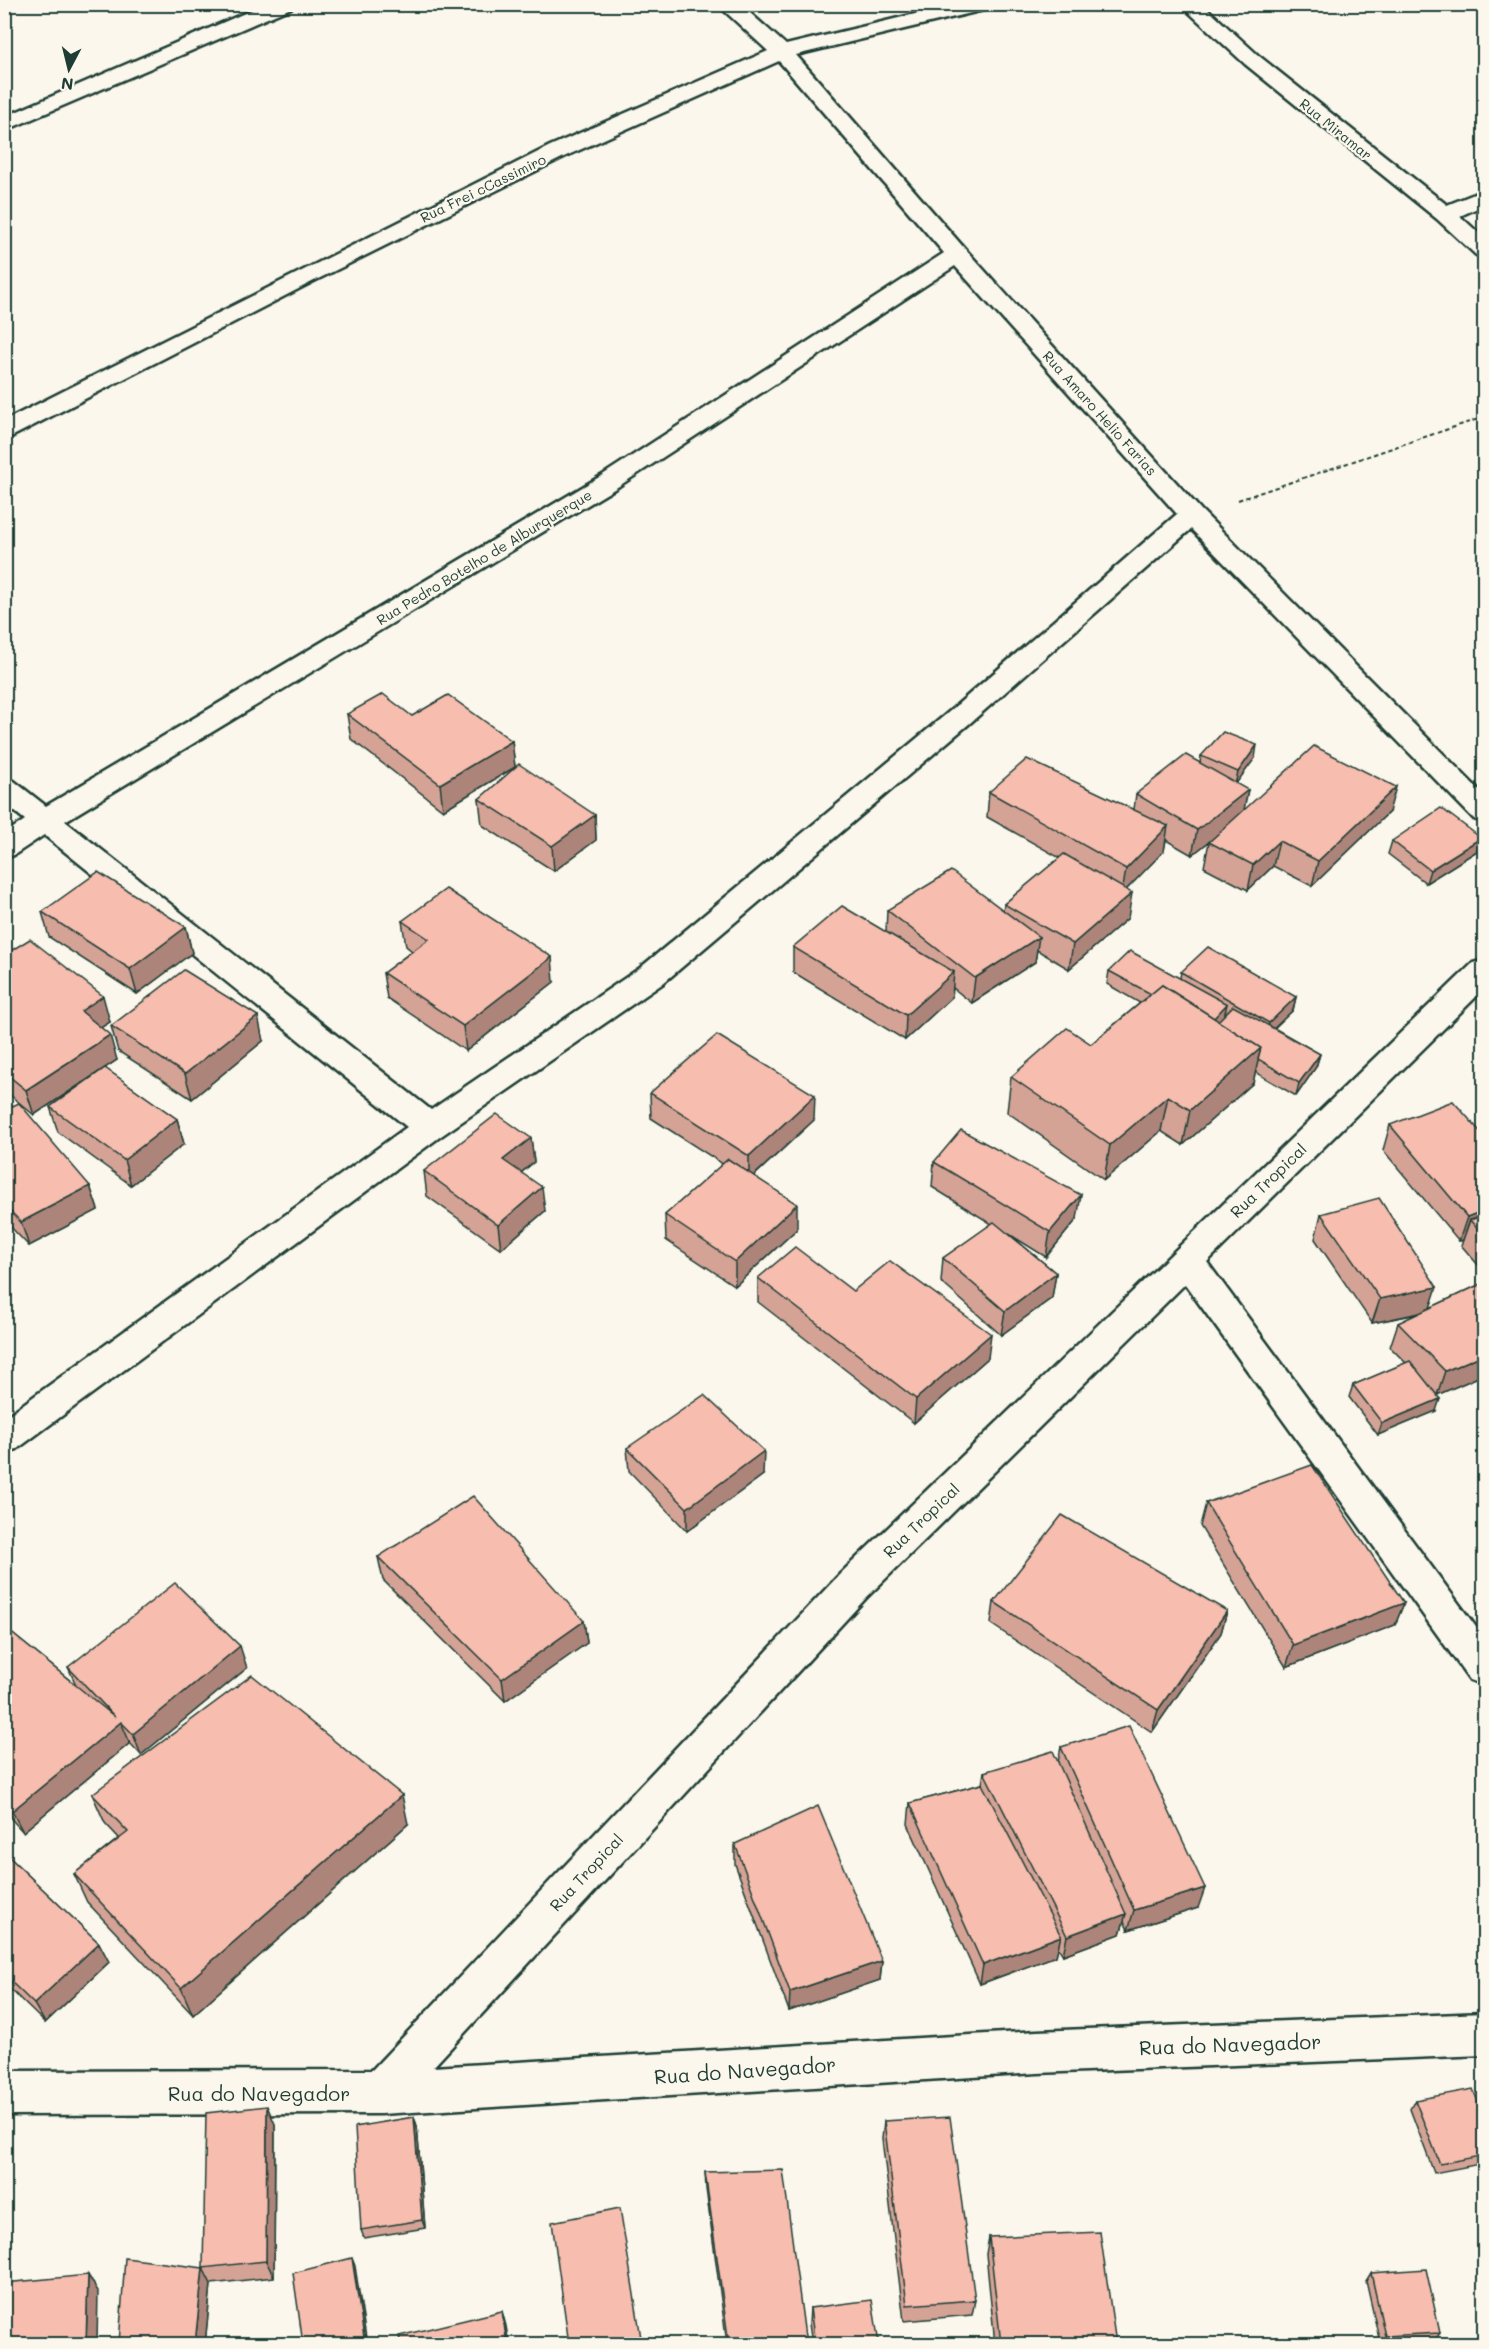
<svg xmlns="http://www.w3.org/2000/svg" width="1489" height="2349" viewBox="0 0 1489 2349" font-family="Mali,sans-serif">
<rect width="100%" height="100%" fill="#fbf7ec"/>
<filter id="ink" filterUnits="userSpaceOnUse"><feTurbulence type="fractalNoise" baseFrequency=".0167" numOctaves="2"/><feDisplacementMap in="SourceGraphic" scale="12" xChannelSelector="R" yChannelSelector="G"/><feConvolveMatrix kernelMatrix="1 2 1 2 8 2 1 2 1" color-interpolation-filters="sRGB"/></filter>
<g filter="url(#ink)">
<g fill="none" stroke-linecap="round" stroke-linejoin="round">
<g stroke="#1f3d34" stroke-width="5">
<g id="minor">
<polygon points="266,4 294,4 291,8 4,131 4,117"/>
<path d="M717,4H740L786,45L957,4H995L992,8L796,55L965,249L1201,510L1484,795V822L1474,819L1191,529L970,723L662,984L441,1136L17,1449L4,1453V1418L407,1127L44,835L14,855L4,858V834L25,820L4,803V779L14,781L46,806L601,476L944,253L779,61L566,156L312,282L13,436L4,438V421L550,146L768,51ZM955,266L1177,514L950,711L640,968L431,1110L65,821L619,486Z"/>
<polygon points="1180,4 1202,4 1259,56 1447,205 1484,190 1484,205 1460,216 1484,238 1484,257 1476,255 1437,219 1245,64"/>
<polygon points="1484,960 1484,989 1207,1262 1484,1638 1484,1685 1470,1680 1185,1284 866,1598 433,2067 1037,2031 1484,2013 1484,2055 1037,2073 381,2114 4,2115 4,2071 372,2070 840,1574 1473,963"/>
</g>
</g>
<polyline stroke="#1f3d34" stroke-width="2" stroke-dasharray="4.5 3" stroke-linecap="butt" points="1238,500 1484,417"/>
<use href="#minor" fill="#fbf7ec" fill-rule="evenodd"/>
</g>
<g fill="#d4a396" stroke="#1f3d34" stroke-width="1.5">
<polygon points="347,714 412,716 512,741 515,767 443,810 351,739"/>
<polygon points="1201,756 1255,758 1236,783 1243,811 1389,812 1312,886 1273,866 1248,890 1204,867 1209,842 1210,841 1192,855 1166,840 1164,851 1127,889 1128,918 1069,969 1037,950 1035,962 972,1003 953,988 952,997 905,1040 793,972 793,947 886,932 887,910 1003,910 1004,904 1060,858 987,817 989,792 1134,809 1136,794 1200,763"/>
<polygon points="479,799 595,815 596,840 554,871 482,825"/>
<polygon points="1481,838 1477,851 1426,883 1388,854 1392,841"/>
<polygon points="42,912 186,927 192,953 137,994 49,937"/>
<polygon points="402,921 554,982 466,1051 387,998 383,973 412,951 406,946"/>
<polygon points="4,955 110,1022 101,1027 117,1060 105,1068 177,1119 184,1144 131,1185 58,1132 50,1107 94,1075 34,1115 4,1090"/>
<polygon points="1109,971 1180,978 1181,972 1296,997 1293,1010 1274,1028 1320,1054 1316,1067 1296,1096 1255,1072 1253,1083 1183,1145 1161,1131 1104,1180 1007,1112 1011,1077 1091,1044 1140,1003 1107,984"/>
<polygon points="111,1026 263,1041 192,1099 118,1051"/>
<polygon points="650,1093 814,1120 754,1176 797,1229 735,1286 666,1240 665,1215 723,1164 651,1118"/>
<polygon points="4,1110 90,1186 98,1210 29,1246 4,1220"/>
<polygon points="1390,1125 1485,1137 1485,1273 1461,1245 1463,1240 1459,1241 1383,1150"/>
<polygon points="531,1138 534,1162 521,1173 545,1211 501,1249 427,1196 424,1171"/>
<polygon points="934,1162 1077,1219 1046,1257 1009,1234 1056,1273 1052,1298 1001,1335 941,1282 943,1258 992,1224 932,1187"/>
<polygon points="1321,1214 1430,1308 1485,1282 1485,1374 1437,1395 1436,1411 1378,1435 1349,1397 1353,1385 1406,1363 1390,1347 1398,1323 1418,1314 1372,1323 1315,1239"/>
<polygon points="758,1278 853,1291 988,1358 914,1423 758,1302"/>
<polygon points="627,1448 763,1475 687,1531 629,1471"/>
<polygon points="1206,1503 1404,1603 1395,1625 1286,1667 1200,1526"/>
<polygon points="378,1557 584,1621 587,1643 505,1701 383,1580"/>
<polygon points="994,1602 1227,1611 1221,1633 1152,1732 991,1624"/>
<polygon points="4,1627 76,1685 68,1667 247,1668 141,1755 130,1743 23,1832 4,1811"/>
<polygon points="1061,1747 1198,1908 1128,1930 1124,1921 1120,1934 1063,1955 1058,1947 1056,1956 980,1984 908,1824 910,1803 982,1784 984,1772 1058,1762"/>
<polygon points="92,1794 408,1824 193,2015 87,1902 74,1874 119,1838 105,1823"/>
<polygon points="735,1844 882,1961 880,1980 789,2011 735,1864"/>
<polygon points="4,1852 99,1943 109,1962 45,2023 7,1986 4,1988"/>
<polygon points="1415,2100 1485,2120 1485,2163 1434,2173 1410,2109"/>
<polygon points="414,2117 417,2126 425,2228 364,2238 361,2230"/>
<polygon points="884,2121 975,2300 972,2315 904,2321 882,2139"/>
<polygon points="275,2124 274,2277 211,2284 205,2344 119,2344 203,2268"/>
<polygon points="705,2172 806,2344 727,2344 706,2189"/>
<polygon points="989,2237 1116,2344 995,2344 986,2254"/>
<polygon points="1371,2273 1440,2333 1434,2341 1380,2343 1366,2281"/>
<polygon points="810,2308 879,2344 812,2344 809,2324"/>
</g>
<g fill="#ad847a" stroke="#1f3d34" stroke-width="1.5">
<polygon points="512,741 515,767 443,810 440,784"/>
<polygon points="1257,745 1255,758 1235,785 1238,772"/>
<polygon points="1396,787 1389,812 1312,886 1318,861"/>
<polygon points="1248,790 1243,815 1192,855 1197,830"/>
<polygon points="595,815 596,840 554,871 552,846"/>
<polygon points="1168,826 1164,851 1122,894 1126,869"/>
<polygon points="1481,838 1477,851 1426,883 1430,870"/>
<polygon points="1279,841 1273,866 1248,890 1253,865"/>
<polygon points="1132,893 1128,918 1069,969 1073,944"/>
<polygon points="186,927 192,953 137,994 130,969"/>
<polygon points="1039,937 1035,962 972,1003 975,978"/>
<polygon points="552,957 554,982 466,1051 463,1026"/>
<polygon points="954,972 952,997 905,1040 906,1015"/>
<polygon points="103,996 110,1022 88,1036 81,1011"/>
<polygon points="1296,997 1293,1010 1266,1036 1269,1023"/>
<polygon points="1227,1004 1224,1017 1210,1031 1207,1025"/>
<polygon points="258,1016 263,1041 192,1099 185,1074"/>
<polygon points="110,1035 117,1060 34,1115 26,1090"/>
<polygon points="1261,1048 1253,1083 1183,1145 1190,1110"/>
<polygon points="1320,1054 1316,1067 1296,1096 1299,1083"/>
<polygon points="815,1095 814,1120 749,1180 749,1156"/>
<polygon points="1168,1096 1161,1131 1104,1180 1110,1145"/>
<polygon points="177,1119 184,1144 131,1185 124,1160"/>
<polygon points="531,1138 534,1162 506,1185 503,1160"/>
<polygon points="90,1186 98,1210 29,1246 21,1222"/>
<polygon points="542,1187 545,1211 501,1249 498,1225"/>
<polygon points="1081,1195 1077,1219 1046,1257 1050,1232"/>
<polygon points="797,1204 797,1229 735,1286 735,1262"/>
<polygon points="1485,1210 1485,1231 1470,1220 1463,1240 1459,1241 1467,1217"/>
<polygon points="1056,1273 1052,1298 1001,1335 1005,1311"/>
<polygon points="1437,1287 1429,1311 1372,1323 1380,1299"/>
<polygon points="991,1334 988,1358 914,1423 916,1399"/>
<polygon points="1485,1354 1485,1374 1437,1395 1445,1371"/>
<polygon points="1440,1399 1436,1411 1378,1435 1382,1423"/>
<polygon points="764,1451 763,1475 687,1531 687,1508"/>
<polygon points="1404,1603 1395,1625 1286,1667 1293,1645"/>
<polygon points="1227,1611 1221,1633 1152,1732 1158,1710"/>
<polygon points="584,1621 587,1643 505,1701 502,1679"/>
<polygon points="240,1646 247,1668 141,1755 133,1734"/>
<polygon points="121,1722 130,1743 23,1832 12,1811"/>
<polygon points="402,1795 408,1824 193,2015 181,1988"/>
<polygon points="1205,1888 1198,1908 1128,1930 1134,1910"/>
<polygon points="1126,1914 1120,1934 1063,1955 1067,1936"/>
<polygon points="1061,1936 1056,1956 980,1984 983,1965"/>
<polygon points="99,1943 109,1962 45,2023 34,2004"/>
<polygon points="882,1961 880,1980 789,2011 790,1992"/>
<polygon points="267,2106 275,2124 274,2277 266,2261"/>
<polygon points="414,2117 417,2126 425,2228 422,2220"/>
<polygon points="352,2258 355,2266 367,2344 365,2344"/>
<polygon points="203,2268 211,2284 205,2344 195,2344"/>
<polygon points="88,2275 98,2291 97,2344 86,2344"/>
<polygon points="502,2311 506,2326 509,2344 507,2344"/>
</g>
<g fill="#f7bdaf" stroke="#1f3d34" stroke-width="1.5">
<polygon points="383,694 412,716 448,695 512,741 440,784 347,714"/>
<polygon points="1223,732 1257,745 1238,772 1201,756"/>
<polygon points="1314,746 1396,787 1318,861 1279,841 1253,865 1209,842"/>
<polygon points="1186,755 1248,790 1197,830 1136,794"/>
<polygon points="1027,759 1168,826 1126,869 989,792"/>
<polygon points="519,764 595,815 552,846 479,799"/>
<polygon points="1441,808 1481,838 1430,870 1392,841"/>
<polygon points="1064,854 1132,893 1073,944 1004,904"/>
<polygon points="951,871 1039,937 975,978 887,910"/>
<polygon points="98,872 186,927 130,969 42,912"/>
<polygon points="446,889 552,957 463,1026 383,973 429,939 402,921"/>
<polygon points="842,906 954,972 906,1015 793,947"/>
<polygon points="30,939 103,996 81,1011 110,1035 26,1090 4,1072 4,955"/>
<polygon points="1208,947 1296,997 1269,1023 1181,972"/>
<polygon points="1130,951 1227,1004 1214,1018 1162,985 1151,994 1109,971"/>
<polygon points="184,970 258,1016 185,1074 111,1026"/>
<polygon points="1162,985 1261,1048 1190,1110 1168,1096 1110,1145 1011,1077 1067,1028 1091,1044"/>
<polygon points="1233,1006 1320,1054 1299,1083 1258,1059 1261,1048 1218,1021"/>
<polygon points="717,1035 815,1095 749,1156 650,1093"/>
<polygon points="105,1068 177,1119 124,1160 50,1107"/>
<polygon points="1453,1101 1485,1137 1485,1210 1467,1217 1390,1125"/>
<polygon points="19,1103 90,1186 21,1222 4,1205 4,1110"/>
<polygon points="497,1114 531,1138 503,1160 542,1187 498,1225 424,1171"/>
<polygon points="961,1130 1081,1195 1050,1232 934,1162"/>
<polygon points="728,1159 797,1204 735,1262 665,1215"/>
<polygon points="1379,1198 1437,1287 1380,1299 1321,1214"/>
<polygon points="1485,1215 1485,1238 1470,1220"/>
<polygon points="994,1222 1056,1273 1005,1311 943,1258"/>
<polygon points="795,1247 853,1291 890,1261 991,1334 916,1399 758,1278"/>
<polygon points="1485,1282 1485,1354 1445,1371 1398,1323"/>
<polygon points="1410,1361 1440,1399 1382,1423 1353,1385"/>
<polygon points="704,1395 764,1451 687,1508 627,1448"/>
<polygon points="1312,1465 1404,1603 1293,1645 1206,1503"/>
<polygon points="473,1496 584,1621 502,1679 378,1557"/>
<polygon points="1062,1515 1227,1611 1158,1710 994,1602"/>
<polygon points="175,1583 240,1646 133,1734 121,1722 12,1811 4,1802 4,1627 115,1717 68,1667"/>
<polygon points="252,1675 402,1795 181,1988 74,1874 128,1832 92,1794"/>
<polygon points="1129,1726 1205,1888 1134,1910 1061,1747"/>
<polygon points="1053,1751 1126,1914 1067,1936 984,1772"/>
<polygon points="982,1784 1061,1936 983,1965 910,1803"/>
<polygon points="818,1806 882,1961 790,1992 735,1844"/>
<polygon points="4,1852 99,1943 34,2004 4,1975"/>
<polygon points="1473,2089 1485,2120 1485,2155 1440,2164 1415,2100"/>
<polygon points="267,2106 266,2261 203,2268 206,2113"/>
<polygon points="414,2117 422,2220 361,2230 355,2127"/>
<polygon points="950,2117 975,2300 907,2305 884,2121"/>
<polygon points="783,2170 806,2344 729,2344 705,2172"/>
<polygon points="620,2208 642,2344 569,2344 552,2222"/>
<polygon points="1100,2232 1116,2344 1001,2344 989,2237"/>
<polygon points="125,2258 203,2268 195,2344 119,2344"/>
<polygon points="352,2258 365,2344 303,2344 293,2273"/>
<polygon points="1426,2269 1440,2333 1385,2336 1371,2273"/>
<polygon points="88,2275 86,2344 4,2344 4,2283"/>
<polygon points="872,2300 879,2344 815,2344 810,2308"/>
<polygon points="502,2311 507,2344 401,2344 399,2336"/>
</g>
</g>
<g text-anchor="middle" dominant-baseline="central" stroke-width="4.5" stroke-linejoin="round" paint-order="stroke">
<g font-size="14" fill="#1f3d34" stroke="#fbf7ec">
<text transform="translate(1336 129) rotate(39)">Rua Miramar</text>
<text transform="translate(483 188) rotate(-26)">Rua Frei cCassimiro</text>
<text transform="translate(1100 413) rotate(48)">Rua Amaro Helio Farias</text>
<text transform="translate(484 557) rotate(-31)">Rua Pedro Botelho de Alburquerque</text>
</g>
<g font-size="16" fill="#1f3d34" stroke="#fbf7ec">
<text transform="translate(1268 1180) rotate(-44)">Rua Tropical</text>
<text transform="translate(921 1520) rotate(-44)">Rua Tropical</text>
<text transform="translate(586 1872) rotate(-47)">Rua Tropical</text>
</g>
<g font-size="20" fill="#1f3d34" stroke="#fbf7ec">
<text transform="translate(1230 2044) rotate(-2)">Rua do Navegador</text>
<text transform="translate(745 2070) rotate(-4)">Rua do Navegador</text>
<text x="259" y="2093">Rua do Navegador</text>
</g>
</g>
<rect width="1489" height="2349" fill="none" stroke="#fbf7ec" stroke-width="24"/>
<rect x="12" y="12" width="1465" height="2325" fill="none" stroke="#1f3d34" stroke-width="2" filter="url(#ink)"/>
<g transform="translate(69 69) rotate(187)" stroke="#fbf7ec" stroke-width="4.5" paint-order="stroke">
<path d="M0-4.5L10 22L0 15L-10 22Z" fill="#1f3d34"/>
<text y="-9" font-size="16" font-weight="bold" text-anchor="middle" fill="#1f3d34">N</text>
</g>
</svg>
